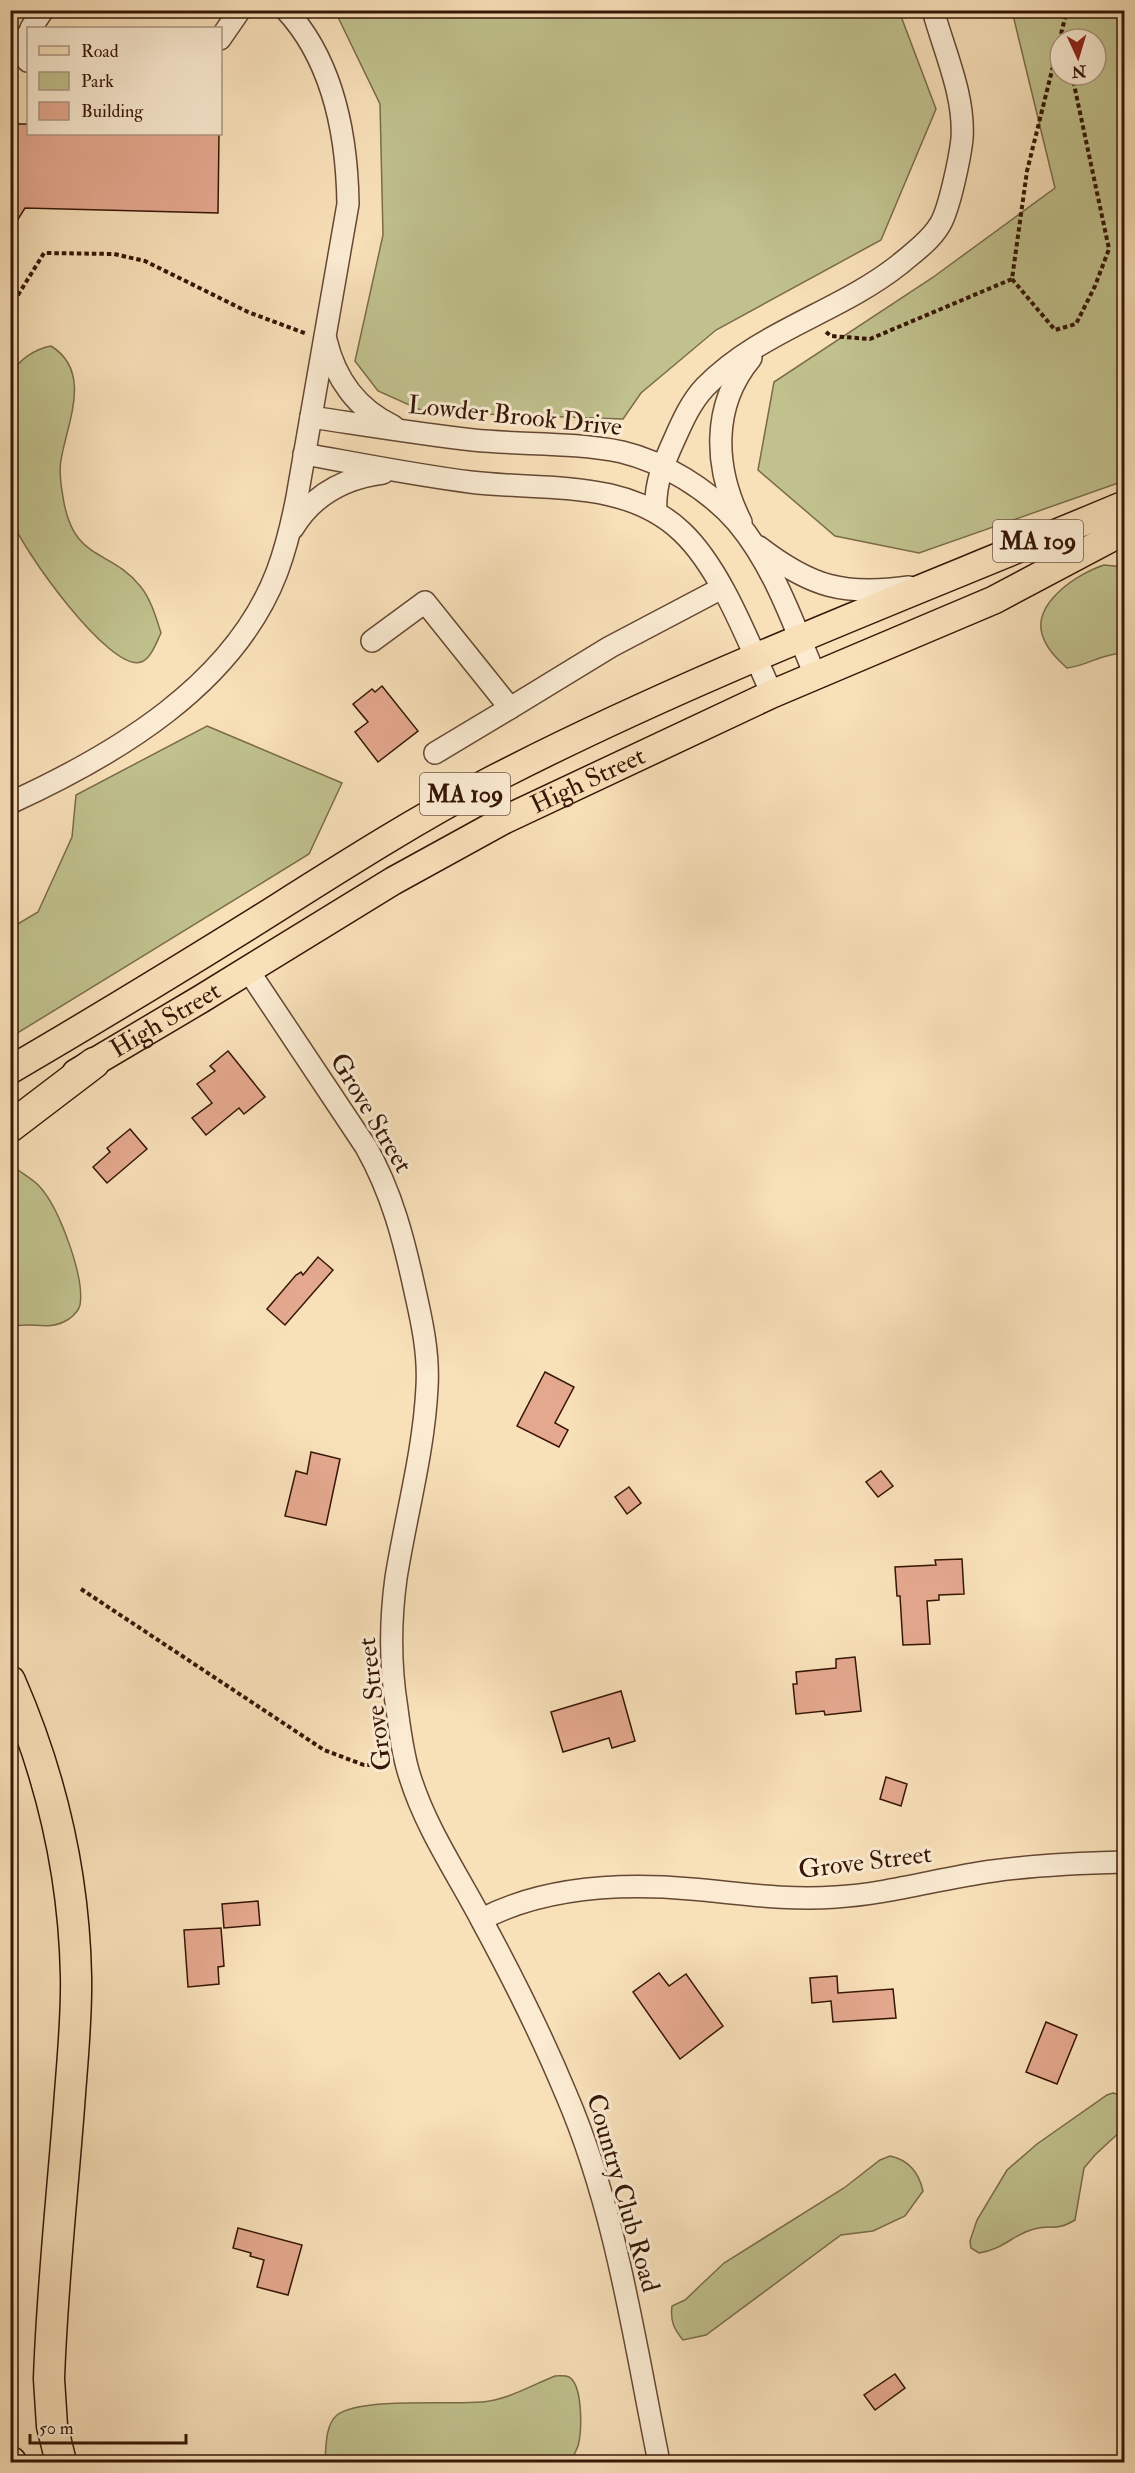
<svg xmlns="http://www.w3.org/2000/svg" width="1135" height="2473" viewBox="0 0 1135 2473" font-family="'IM FELL Double Pica',serif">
<rect width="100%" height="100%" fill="#f8e0b9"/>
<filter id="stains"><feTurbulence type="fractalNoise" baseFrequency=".00333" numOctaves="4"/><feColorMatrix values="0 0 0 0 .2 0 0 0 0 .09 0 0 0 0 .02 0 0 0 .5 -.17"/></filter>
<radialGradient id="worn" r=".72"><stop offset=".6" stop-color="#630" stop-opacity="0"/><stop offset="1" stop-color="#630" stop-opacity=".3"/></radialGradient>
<g fill="#c0c18d" stroke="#7b6c4a" stroke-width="1.5" fill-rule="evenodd">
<polygon points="335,11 899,11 936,109 881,240 716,330 641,393 623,419 425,412 378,391 355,361 383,235 380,104"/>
<path d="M1012,11H1124V481L919,553L835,536L758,470L774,382L932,278L1055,188ZM1060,39H1096V75H1060Z"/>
<path d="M51,346C93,372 67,423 61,460C59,471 61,486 63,497C73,563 109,547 141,587C151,600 156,617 161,633C157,641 151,659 141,662C110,673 20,547 11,518C8,507 10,492 10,481C10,446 10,411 11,376C17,360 35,349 51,346Z"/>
<path d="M1104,565L1124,567V653C1103,653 1087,666 1067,668C1056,658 1046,648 1042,634C1033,602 1079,573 1104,565Z"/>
<polygon points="207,726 342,783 309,854 11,1037 11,928 38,912 72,837 76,795"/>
<path d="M18,1170C25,1175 35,1181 40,1187C59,1208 85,1277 80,1305C79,1310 73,1316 69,1319C47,1333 31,1320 11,1327V1283L14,1256L10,1224L11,1179L12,1174Z"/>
<path d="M1113,2093L1124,2096V2128L1095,2155L1084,2168L1075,2220C1055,2232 1053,2224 1034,2229C1014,2234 1004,2249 979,2253L971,2248L970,2241L977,2220L1007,2170L1037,2144L1107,2095Z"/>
<path d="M890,2156C909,2160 919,2173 923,2191L905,2216L873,2231L841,2235L706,2335L683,2340C674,2329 670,2321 672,2306L685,2300L724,2263L844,2188L880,2160Z"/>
<path d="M555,2376C560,2376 565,2375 569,2377C583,2385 582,2431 578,2446C576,2451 573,2458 569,2462H325C326,2448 325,2425 337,2415C362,2397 448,2405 482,2402C507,2400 532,2385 555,2376Z"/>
</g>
<g fill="#e4a88e" stroke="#361606" stroke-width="1.5">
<polygon points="10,124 28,124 28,134 219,134 218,213 25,208 10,232"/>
<polygon points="382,686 418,731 378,762 355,732 368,722 353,704 372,689 375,692"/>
<polygon points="228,1051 265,1097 244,1114 239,1108 206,1135 192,1118 212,1103 197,1084 215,1071 210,1066"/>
<polygon points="130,1129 147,1149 107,1183 93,1167 110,1152 107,1148"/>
<polygon points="318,1257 333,1270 285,1325 267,1309 296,1275 301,1272 303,1275"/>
<polygon points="545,1372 574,1387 555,1423 568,1430 559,1447 517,1426"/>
<polygon points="311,1452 340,1459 326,1525 285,1516 296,1471 307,1474"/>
<polygon points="881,1471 893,1486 878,1497 866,1482"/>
<polygon points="629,1487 641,1503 627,1514 615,1497"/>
<polygon points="962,1559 964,1594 939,1595 939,1600 927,1601 930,1644 903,1645 900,1596 897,1596 895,1567 936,1565 935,1560"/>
<polygon points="855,1657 861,1711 825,1715 824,1711 796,1714 793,1684 797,1684 796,1672 836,1668 836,1659"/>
<polygon points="621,1691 635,1741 612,1748 609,1738 563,1752 551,1712"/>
<polygon points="886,1777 907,1784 901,1806 880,1799"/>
<polygon points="258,1901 260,1925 224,1928 222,1904"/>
<polygon points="221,1928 224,1966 218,1967 219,1984 188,1987 184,1930"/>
<polygon points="659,1973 669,1986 686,1974 723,2026 680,2059 633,1992"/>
<polygon points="837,1976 838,1993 893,1989 896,2018 833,2022 831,2001 812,2003 810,1978"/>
<polygon points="1046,2022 1077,2035 1057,2084 1026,2072"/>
<polygon points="238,2228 302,2245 288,2295 257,2287 264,2260 250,2256 251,2253 233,2248"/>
<polygon points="895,2374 905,2388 875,2410 864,2395"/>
</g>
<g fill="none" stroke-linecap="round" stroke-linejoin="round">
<g stroke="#664833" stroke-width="24">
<g id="minor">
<polyline points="31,28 43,10"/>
<path d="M28,34C24,43 21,53 28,61"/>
<polyline points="220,39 240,10"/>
<path d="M326,340C335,378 357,409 393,426"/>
<path d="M311,417C365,425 419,434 473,440C522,445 573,442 622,452C664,462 709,490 737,522C774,566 793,623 815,675"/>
<path d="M304,454C360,464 415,475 470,482C542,491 626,478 682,532C722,570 749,644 772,694"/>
<path d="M656,512C654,484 664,462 675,438C683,420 691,402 705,387C759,331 840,312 900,264C913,253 930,241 939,226C949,212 960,157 962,139C965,95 944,51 933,10"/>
<path d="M741,522C714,468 711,406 751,358"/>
<path d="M293,528C313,495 344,478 383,473"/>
<path d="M759,547C811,587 844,596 909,587"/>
<polyline points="372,641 425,602 510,708 610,647 722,588"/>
<polyline points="435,753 510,708"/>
<path d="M10,803C115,755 234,685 277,572C286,548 292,523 297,497L348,204C347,136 334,62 286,10"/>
<path d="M248,970L366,1147C392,1193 404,1240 415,1291C422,1322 429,1354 427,1387C424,1451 406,1515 396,1578C390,1622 390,1666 397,1709C400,1732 403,1756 410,1777C426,1828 456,1872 481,1919C512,1976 541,2034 566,2094C616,2210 634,2339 659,2462"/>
<path d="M482,1919C544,1887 622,1883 691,1889C739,1893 787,1901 836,1897C888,1894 941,1878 993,1871C1036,1865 1081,1863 1124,1862"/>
</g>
</g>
<g stroke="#361606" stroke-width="30">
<g id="major">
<path d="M10,1070C94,1021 176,971 258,920C334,872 410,823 490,781C695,675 912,594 1124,505"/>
<path id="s1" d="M76,1073L201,999L393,881L504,820L772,694L994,600L1124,531"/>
</g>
</g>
<g stroke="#361606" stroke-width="33">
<g id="highway">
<polyline points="10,1127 94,1063"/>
<path d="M10,1681C51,1775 74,1873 76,1976C77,2019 72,2064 69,2107C62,2198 52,2288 49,2379L52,2426L61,2462"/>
<polyline points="10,2462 11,2462"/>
</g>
</g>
<g stroke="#361606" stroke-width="4" stroke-dasharray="4.5 3" stroke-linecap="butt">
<polyline points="1012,279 1055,330 1076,324 1095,286 1109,249 1072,75"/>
<polyline points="10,308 44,253 114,254 145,261 248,312 307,334"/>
<polyline points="826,332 831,336 870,339 1012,279 1027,171 1067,10"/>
<polyline points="81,1589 324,1750 364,1765 386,1765"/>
</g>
<use href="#minor" stroke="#faebd2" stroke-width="21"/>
<use href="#major" stroke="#f8e0b9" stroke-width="27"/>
<use href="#highway" stroke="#f8e0b9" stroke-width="30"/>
</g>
<g text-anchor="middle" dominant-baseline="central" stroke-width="6" stroke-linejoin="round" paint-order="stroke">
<g fill="#faebd2" stroke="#715643" stroke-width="1.5">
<rect x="993" y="520" width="90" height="42" rx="4.5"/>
<rect x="420" y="773" width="90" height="42" rx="4.5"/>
</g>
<g font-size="24" font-weight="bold" fill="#361606">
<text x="1038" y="541">MA 109</text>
<text x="465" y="794">MA 109</text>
</g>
<g font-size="26" fill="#361606" stroke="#faebd2">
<text transform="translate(515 416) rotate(6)">Lowder Brook Drive</text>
<text stroke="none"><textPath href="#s1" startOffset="590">High Street</textPath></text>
<text stroke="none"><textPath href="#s1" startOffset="104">High Street</textPath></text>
<text transform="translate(371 1113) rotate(59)">Grove Street</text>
<text transform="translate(375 1704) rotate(-97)">Grove Street</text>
<text transform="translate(865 1862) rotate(-7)">Grove Street</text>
<text transform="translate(623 2193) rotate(74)">Country Club Road</text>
</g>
</g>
<rect width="1135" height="2473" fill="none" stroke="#f8e0b9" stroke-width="36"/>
<rect x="12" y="12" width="1111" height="2449" fill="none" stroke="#361606" stroke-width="3"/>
<rect x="18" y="18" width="1099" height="2437" fill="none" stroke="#361606" stroke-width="1.5"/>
<rect x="27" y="27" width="195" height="108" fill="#faebd2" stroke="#ac9680" stroke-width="1.5"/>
<rect x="39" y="46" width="30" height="9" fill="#f8e0b9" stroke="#ac9680" stroke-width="1.5"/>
<text x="81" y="57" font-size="18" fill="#361606">Road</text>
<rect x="39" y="72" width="30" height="18" fill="#c0c18d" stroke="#ac9680" stroke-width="1.5"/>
<text x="81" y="87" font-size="18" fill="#361606">Park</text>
<rect x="39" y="102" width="30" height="18" fill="#e4a88e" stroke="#ac9680" stroke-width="1.5"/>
<text x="81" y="117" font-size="18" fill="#361606">Building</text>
<g transform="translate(1078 57) rotate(176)"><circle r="28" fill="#faebd2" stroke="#ac9680" stroke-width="1.5"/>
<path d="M0-4.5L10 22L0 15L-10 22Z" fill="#8f2418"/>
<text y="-9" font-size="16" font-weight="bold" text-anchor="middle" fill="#361606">N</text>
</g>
<path d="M30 2434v9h156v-9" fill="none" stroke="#361606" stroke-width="3"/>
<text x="39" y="2434" font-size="18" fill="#361606" stroke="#faebd2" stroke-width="4.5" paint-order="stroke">50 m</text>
<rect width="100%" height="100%" filter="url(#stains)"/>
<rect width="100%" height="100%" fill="url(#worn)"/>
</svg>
